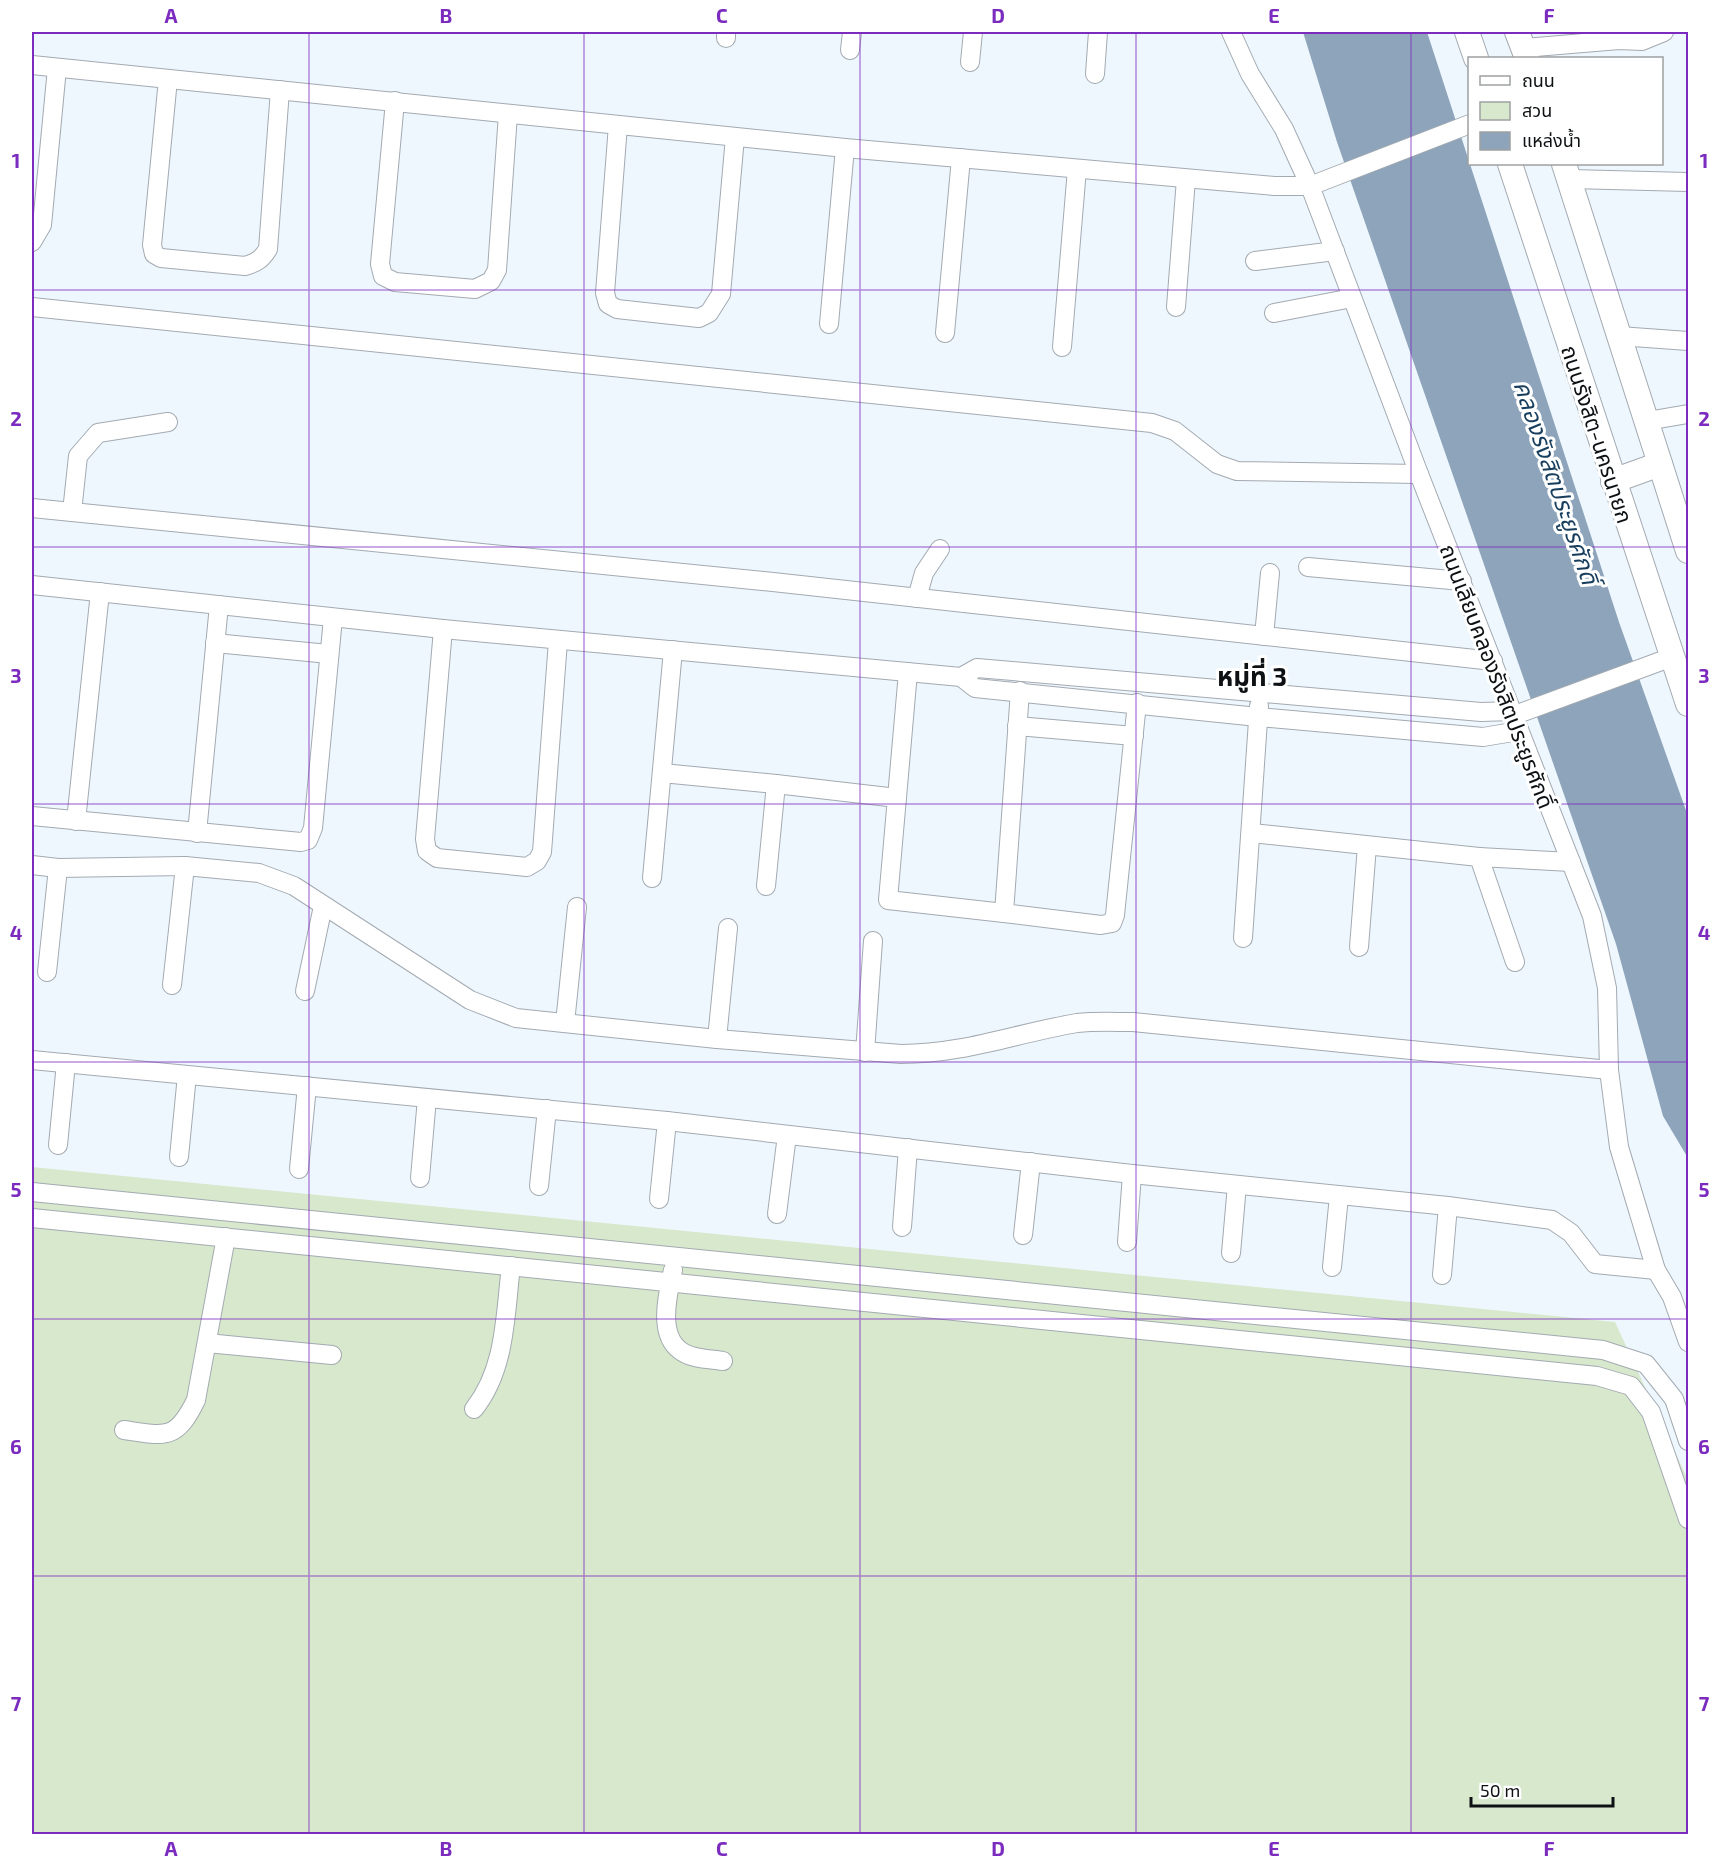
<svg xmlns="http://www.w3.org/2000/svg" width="1720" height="1866" viewBox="0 0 1720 1866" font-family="'Exo 2','Noto Sans Thai',sans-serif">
<rect width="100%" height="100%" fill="#eff7fe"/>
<polygon fill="#d7e8cd" points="32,1167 1615,1322 1688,1480 1688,1834 32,1834"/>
<polygon fill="#8da4ba" points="1303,32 1427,32 1619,622 1688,816 1688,1158 1663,1116 1616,944 1337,142"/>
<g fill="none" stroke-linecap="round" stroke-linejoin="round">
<g stroke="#a3aab1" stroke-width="20">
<g id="minor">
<polyline points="1231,32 1250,74 1284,129 1310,186 1419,474 1592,916 1607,988 1609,1070 1619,1147 1656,1270 1672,1297 1688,1342"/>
<polyline points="726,38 726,32"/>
<polyline points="1523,48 1619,40 1642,41 1664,32"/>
<polyline points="850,50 852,32"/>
<polyline points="970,62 973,32"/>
<polyline points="32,65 845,148 1274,186 1310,186 1470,124"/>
<polyline points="1095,74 1098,32"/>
<path d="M168,79L152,245L154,254L161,258L245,266C256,263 262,259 268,249L280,90"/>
<polyline points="395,101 380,264 383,276 395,282 475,289 491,281 497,270 508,114"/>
<polyline points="618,125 605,293 608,304 617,309 699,318 709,313 721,294 735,137"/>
<polyline points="1570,179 1688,182"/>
<polyline points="32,242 42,225 57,68"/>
<polyline points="1255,261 1335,251"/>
<polyline points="32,307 1152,423 1175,431 1217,464 1237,471 1419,474"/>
<polyline points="1176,307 1186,179"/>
<polyline points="1274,313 1352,298"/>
<polyline points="829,324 845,148"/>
<polyline points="945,333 961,158"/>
<polyline points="1619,336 1688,341"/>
<polyline points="1062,347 1077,169"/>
<polyline points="1647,421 1688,414"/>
<polyline points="32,508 773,582 1493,661"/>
<polyline points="72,512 78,456 98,433 168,422"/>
<polyline points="1308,567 1462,581"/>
<polyline points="32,585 443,629 961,677 975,688 1258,717 1483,737 1519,731"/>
<polyline points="917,598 924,573 940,549"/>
<polyline points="443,629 425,839 427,851 437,858 527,867 537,861 542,852 558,641"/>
<polyline points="1264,636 1270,573"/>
<polyline points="215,643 329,654"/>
<polyline points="908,672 888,900 1004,913"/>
<polyline points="961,677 977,668 1481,712 1513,711"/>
<polyline points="1020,691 1004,913 1101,925 1112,923 1115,915 1137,703"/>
<polyline points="1515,715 1672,657"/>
<polyline points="1017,726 1134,736"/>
<polyline points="662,773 776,784"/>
<polyline points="32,816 301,842 308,840 313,828 333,618"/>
<polyline points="76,821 100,592"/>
<polyline points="197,833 219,605"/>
<polyline points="1252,833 1479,857 1515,962"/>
<polyline points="1479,857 1571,862"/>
<path d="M32,865L58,868L185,866L259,873L294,886L470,1000L516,1018L717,1039L901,1054C964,1054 1017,1033 1077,1023C1095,1021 1115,1022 1133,1022L1609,1070"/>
<polyline points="652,878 673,650"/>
<polyline points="766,886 776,784 897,798"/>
<polyline points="1243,938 1259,706"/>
<polyline points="1359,947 1367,846"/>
<polyline points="47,972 58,868"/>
<polyline points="172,985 185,866"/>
<polyline points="305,991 323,906"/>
<polyline points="565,1023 577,907"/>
<polyline points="717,1039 728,928"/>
<polyline points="865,1052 873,941"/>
<polyline points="32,1060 667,1121 1132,1174 1448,1206 1552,1220 1571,1233 1595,1264 1656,1270"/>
<polyline points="58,1145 66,1063"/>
<polyline points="179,1157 187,1075"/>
<polyline points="299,1169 307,1086"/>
<polyline points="420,1178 427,1098"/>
<polyline points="539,1186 547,1109"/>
<polyline points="32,1192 1603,1350 1646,1364 1674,1399 1688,1441"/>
<polyline points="659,1199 667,1121"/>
<polyline points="777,1214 787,1135"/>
<polyline points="32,1218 1597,1376 1631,1386 1651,1412 1688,1519"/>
<polyline points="902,1227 908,1148"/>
<polyline points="1023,1235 1031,1162"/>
<polyline points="1127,1242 1132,1174"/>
<polyline points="1231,1253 1237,1185"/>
<polyline points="1332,1267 1339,1196"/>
<path d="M673,1270C668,1293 657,1335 681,1351C691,1359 711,1359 723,1361"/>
<polyline points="1442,1275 1448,1206"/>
<polyline points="207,1343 332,1355"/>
<path d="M474,1409C506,1369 505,1315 511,1266"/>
<path d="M124,1430C166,1436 176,1441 196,1400L226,1237"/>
</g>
</g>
<g stroke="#a3aab1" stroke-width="26">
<g id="major">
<polyline points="1467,32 1476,58"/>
<polyline points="1517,32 1527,58"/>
<polyline points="1510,164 1688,704"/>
<polyline points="1564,164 1688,551"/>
<polyline points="1613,481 1660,464"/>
</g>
</g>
<use href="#minor" stroke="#fff" stroke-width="18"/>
<use href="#major" stroke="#fff" stroke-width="24"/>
</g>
<path fill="none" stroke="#7b2cbf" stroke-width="1.5" stroke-opacity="0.55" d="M309,32V1834M584,32V1834M860,32V1834M1136,32V1834M1411,32V1834M32,290H1688M32,547H1688M32,804H1688M32,1062H1688M32,1319H1688M32,1576H1688"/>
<g text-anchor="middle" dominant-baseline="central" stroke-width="6" stroke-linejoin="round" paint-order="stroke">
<g font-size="22" fill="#0e1113" stroke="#fff">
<text transform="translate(1598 434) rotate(72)">ถนนรังสิต-นครนายก</text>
<text transform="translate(1498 676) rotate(69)">ถนนเลียบคลองรังสิตประยูรศักดิ์</text>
</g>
<g font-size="24" font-style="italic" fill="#183e5e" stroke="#fff">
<text transform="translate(1557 482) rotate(71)">คลองรังสิตประยูรศักดิ์</text>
</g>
<g font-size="26" font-weight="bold" fill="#0e1113" stroke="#fff">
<text x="1252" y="675">หมู่ที่ 3</text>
</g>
</g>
<rect width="1720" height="1866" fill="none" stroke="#ffffff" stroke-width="66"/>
<rect x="1468" y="57" width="195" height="108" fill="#ffffff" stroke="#9fa0a1" stroke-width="1.5"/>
<rect x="1480" y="76" width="30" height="9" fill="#ffffff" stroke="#9fa0a1" stroke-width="1.5"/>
<text x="1522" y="87" font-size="18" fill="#0e1113">ถนน</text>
<rect x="1480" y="102" width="30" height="18" fill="#d7e8cd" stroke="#9fa0a1" stroke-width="1.5"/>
<text x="1522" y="117" font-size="18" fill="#0e1113">สวน</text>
<rect x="1480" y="132" width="30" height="18" fill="#8da4ba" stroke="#9fa0a1" stroke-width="1.5"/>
<text x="1522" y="147" font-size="18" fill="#0e1113">แหล่งน้ำ</text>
<path d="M1471 1797v9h142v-9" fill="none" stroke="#0e1113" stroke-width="3"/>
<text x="1480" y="1797" font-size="18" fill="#0e1113" stroke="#ffffff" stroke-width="4.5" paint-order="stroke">50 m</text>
<rect x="33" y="33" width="1654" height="1800" fill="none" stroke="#7b2cbf" stroke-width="2"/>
<g font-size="20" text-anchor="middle" font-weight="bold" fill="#7b2cbf">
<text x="171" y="23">A</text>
<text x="446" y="23">B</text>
<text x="722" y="23">C</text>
<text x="998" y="23">D</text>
<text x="1274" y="23">E</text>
<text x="1549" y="23">F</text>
<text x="16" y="168">1</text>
<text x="1704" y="168">1</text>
<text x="16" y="426">2</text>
<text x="1704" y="426">2</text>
<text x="16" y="683">3</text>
<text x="1704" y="683">3</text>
<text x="16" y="940">4</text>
<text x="1704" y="940">4</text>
<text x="16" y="1197">5</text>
<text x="1704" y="1197">5</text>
<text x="16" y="1454">6</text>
<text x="1704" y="1454">6</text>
<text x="16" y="1711">7</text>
<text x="1704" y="1711">7</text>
<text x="171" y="1856">A</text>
<text x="446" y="1856">B</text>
<text x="722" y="1856">C</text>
<text x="998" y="1856">D</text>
<text x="1274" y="1856">E</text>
<text x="1549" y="1856">F</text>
</g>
</svg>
